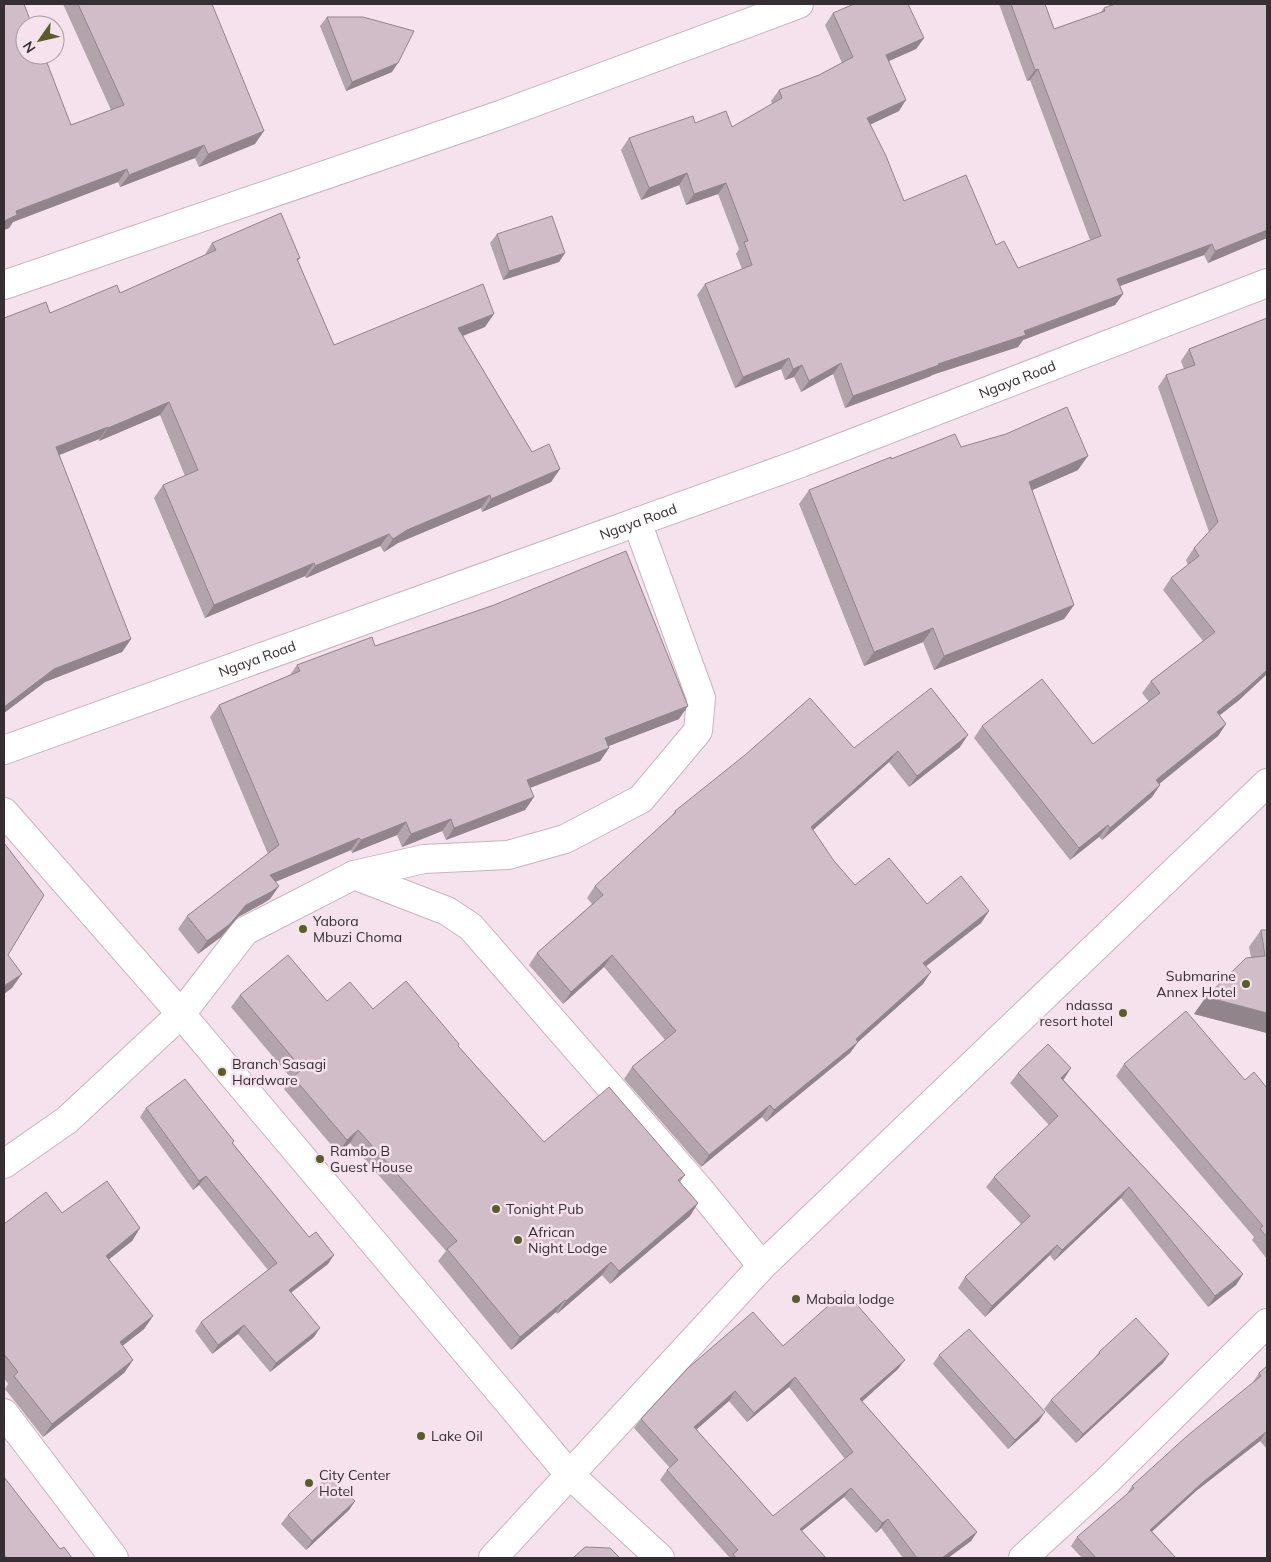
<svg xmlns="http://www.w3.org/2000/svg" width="1271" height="1562" viewBox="0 0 1271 1562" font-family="Mulish,sans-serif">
<rect width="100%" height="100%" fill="#f5e2ec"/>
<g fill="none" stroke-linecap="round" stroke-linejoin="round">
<g stroke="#c7b4be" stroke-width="30">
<g id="street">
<polyline points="4,285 500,115 799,4"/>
<polyline points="354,875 447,911 471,927 700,1190 762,1266"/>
<polyline points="4,1164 67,1120 181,1014 245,931 354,875 424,859 508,855 565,839 641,799 698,731 701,698 637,522"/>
<polyline points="4,1413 114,1558"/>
<polyline points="569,1474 660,1558"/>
<polyline points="1023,1558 1106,1482 1267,1323"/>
</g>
</g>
<g stroke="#c7b4be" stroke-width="30">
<g id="secondary">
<path id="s1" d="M4,750L801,463L1267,283"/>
<polyline points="4,812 181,1014 569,1474"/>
<polyline points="493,1558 762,1266 1267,783"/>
</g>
</g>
<use href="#street" stroke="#fff" stroke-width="28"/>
<use href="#secondary" stroke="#fff" stroke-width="28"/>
</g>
<g fill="#b3a3ab" fill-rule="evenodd">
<polygon points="4,4 71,125 111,110 63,4 212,4 255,144 199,167 195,158 120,187 118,182 13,222 9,228 4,230"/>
<polygon points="999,4 1045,4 1054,29 1100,13 1104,8 1267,238 1208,263 1204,255 1120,286 1123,294 1115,305 1023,340 1018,347 932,375 931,376 845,408 833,374 801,392 794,377 785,380 781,369 735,388 697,295 705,284 742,269 736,254 739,249 718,194 686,205 679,185 641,200 621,150 629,138 695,123 732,127 772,104 771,101 779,90 819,75 842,63 825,25 833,13 924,38 916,49 888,61 899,111 870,124 904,201 996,245 1018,268 1090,240 1030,80 1027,81"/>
<polygon points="327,17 392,72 346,91 320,26"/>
<polygon points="497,234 565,253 559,262 503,280 490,243"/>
<polygon points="212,243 300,258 298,261 334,345 485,327 463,336 532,452 560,469 551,482 482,512 481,508 398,543 384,552 380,546 306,578 305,576 205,618 154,498 163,485 185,476 160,415 99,441 99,439 59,455 131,639 122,652 45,682 4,713 4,318 50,313 120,293 204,256"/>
<polygon points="1267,318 1267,674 1238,701 1219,716 1226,724 1218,736 1159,784 1160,785 1152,797 1102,840 1099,837 1070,860 974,738 982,726 1093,744 1149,702 1142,693 1151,681 1203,641 1163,590 1171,578 1188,565 1186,560 1194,548 1209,532 1158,387 1166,375 1184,369 1181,361 1189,349"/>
<polygon points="961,447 1078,470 1032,490 1074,605 1064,619 934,670 923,642 864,666 799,504 809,490 891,459"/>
<polygon points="375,646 679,719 608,746 609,748 600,761 530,788 534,797 525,810 446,840 442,831 402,847 397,835 352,853 351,850 275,882 279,886 270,899 262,904 238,917 221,937 198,954 178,929 187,916 268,854 210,717 219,705 290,675 297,665"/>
<polygon points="960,747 909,787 889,762 813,830 834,861 855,885 927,904 989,911 981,923 926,966 923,984 858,1042 850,1053 766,1122 762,1117 701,1167 624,1079 632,1067 665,1040 604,967 563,1004 529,965 537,953 592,904 587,898 595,886 671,817 675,811 854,748"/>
<polygon points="1261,930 1267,930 1267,1033 1194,1014 1206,997 1251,957 1249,947"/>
<polygon points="240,995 327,1001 373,1009 458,1046 544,1142 685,1175 680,1182 690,1216 610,1284 602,1275 557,1314 556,1312 511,1350 438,1261 446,1251 350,1143 338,1153 284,1089 291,1078 231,1007"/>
<polygon points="1124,1064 1245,1080 1267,1088 1267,1259 1252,1240 1254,1237 1116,1076"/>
<polygon points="1018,1073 1063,1079 1243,1274 1236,1285 1208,1307 1121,1198 1054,1261 1050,1255 985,1317 958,1288 965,1277 1021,1224 986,1187 994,1177 1049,1125 1010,1083"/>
<polygon points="146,1108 234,1141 233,1143 328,1264 291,1292 314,1337 270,1372 238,1334 212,1354 195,1331 201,1322 268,1270 199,1185 193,1190 140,1117"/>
<polygon points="62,1213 140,1228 132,1241 108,1259 153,1316 144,1329 122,1346 133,1360 124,1373 43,1437 5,1389 8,1384 4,1378 4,1224"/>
<path d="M783,1346L898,1369L862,1401L977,1532L971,1541L948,1558H903L881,1528L876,1533L844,1497L802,1531L826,1558H730L660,1480L667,1470L670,1468L634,1428L641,1419ZM789,1387L845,1459L773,1516L696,1429L729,1401L747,1422Z"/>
<polygon points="1099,1352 1169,1354 1163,1363 1076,1443 1044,1409 1051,1400 1093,1360"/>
<polygon points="939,1355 1039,1421 1008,1449 933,1364"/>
<polygon points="1267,1366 1267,1449 1260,1441 1196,1491 1152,1531 1176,1558 1082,1558 1071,1546 1077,1537 1126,1495 1132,1486 1253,1383 1253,1382 1259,1373"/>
<polygon points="355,1501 349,1510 306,1550 281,1524 288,1515"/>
</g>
<g fill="#92848b">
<polygon points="924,38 916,49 878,66 886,55"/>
<polygon points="398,63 392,72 346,91 352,82"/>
<polygon points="1038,69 1030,80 1027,81 1035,70"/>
<polygon points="906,100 899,111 859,130 867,118"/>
<polygon points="264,131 255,144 199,167 208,154"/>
<polygon points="204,145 195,158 120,187 129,175"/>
<polygon points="127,169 118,182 13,222 9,228 4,230 4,221 16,211"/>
<polygon points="687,173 679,185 641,200 649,188"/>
<polygon points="726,183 718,194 686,205 694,194"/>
<polygon points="1267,230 1267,238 1208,263 1215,251"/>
<polygon points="1212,244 1204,255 1109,290 1117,279"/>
<polygon points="565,253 559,262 503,280 509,271"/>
<polygon points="1123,294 1115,305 1023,340 1018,347 932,375 931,376 845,408 853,396"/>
<polygon points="494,314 485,327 449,341 458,328"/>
<polygon points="789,358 781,369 735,388 743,377"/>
<polygon points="841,363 833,374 801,392 809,381"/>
<polygon points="802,365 794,377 785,380 793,369"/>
<polygon points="169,402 160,415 99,441 108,428"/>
<polygon points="108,427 99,439 47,460 56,447"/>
<polygon points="1088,456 1078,470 1019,496 1029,482"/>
<polygon points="560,469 551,482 482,512 491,499"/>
<polygon points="490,495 481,508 398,543 384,552 393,539 407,530"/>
<polygon points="389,534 380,546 306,578 315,566"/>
<polygon points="314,563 305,576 205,618 214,605"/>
<polygon points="1074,605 1064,619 934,670 944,656"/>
<polygon points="933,628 923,642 864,666 874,652"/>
<polygon points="131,639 122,652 45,682 4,713 4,707 54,669"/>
<polygon points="1267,670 1267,674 1238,701 1208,724 1217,712"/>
<polygon points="688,706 679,719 596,751 605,738"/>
<polygon points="1226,724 1218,736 1148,793 1156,780"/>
<polygon points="968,735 960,747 909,787 917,776"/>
<polygon points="609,748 600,761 519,792 527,780"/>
<polygon points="898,751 889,762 803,839 811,827"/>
<polygon points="1160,785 1152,797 1102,840 1110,828"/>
<polygon points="534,797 525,810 446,840 454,828"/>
<polygon points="451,819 442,831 402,847 411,834"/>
<polygon points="406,822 397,835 352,853 361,840"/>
<polygon points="1108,825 1099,837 1070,860 1079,848"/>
<polygon points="359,838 351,850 261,888 270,875"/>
<polygon points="279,886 270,899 262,904 238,917 221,937 198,954 207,941 246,905"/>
<polygon points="989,911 981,923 915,975 923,963"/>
<polygon points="612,955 604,967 563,1004 571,992"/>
<polygon points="931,972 923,984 858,1042 850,1053 766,1122 774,1110"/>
<polygon points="22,974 12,988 4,994 4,986"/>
<polygon points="1206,997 1267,1013 1267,1033 1194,1014"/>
<polygon points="1071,1068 1064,1079 1054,1088 1061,1078"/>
<polygon points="770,1105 762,1117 701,1167 709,1155"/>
<polygon points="358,1130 350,1143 338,1153 347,1140"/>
<polygon points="206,1176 199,1185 193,1190 199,1181"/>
<polygon points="1129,1187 1121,1198 1054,1261 1062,1250"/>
<polygon points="698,1203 690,1216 610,1284 619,1271"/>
<polygon points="140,1228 132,1241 97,1269 106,1256"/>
<polygon points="1057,1245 1050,1255 985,1317 992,1306"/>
<polygon points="334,1255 328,1264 283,1299 289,1290"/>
<polygon points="611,1262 602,1275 557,1314 566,1301"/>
<polygon points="1243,1274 1236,1285 1208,1307 1215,1296"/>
<polygon points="565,1300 556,1312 511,1350 520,1337"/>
<polygon points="153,1316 144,1329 111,1355 120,1342"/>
<polygon points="244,1325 238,1334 212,1354 218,1345"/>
<polygon points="320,1328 314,1337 270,1372 276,1363"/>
<polygon points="1169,1354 1163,1363 1076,1443 1083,1434"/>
<polygon points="133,1360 124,1373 43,1437 52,1424"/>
<polygon points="905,1360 898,1369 854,1409 860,1399"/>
<polygon points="795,1377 789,1387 747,1422 754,1413"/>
<polygon points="735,1391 729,1401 688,1437 694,1427"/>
<polygon points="1045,1412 1039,1421 1008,1449 1015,1440"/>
<polygon points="1266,1432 1260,1441 1196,1491 1144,1539 1150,1530 1203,1482"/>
<polygon points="851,1488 844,1497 793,1538 800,1529"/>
<polygon points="355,1501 349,1510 306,1550 312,1541"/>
<polygon points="888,1519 881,1528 876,1533 882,1523"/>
<polygon points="977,1532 971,1541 948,1558 942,1558"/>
</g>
<g fill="#d0bdc7" stroke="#92848b" fill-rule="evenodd">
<polygon points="4,4 24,4 32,25 25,25 25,55 44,55 71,125 124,105 78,4 212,4 264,131 208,154 204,145 129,175 127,169 16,211 17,215 4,221"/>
<polygon points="854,4 908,4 924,38 886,55 906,100 867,118 886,156 904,201 966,175 996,245 1004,241 1018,268 1101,236 1038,69 1035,70 1011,4 1045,4 1054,29 1105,11 1104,8 1115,4 1267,4 1267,230 1215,251 1212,244 1117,279 1123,294 1024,331 1026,335 938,364 939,365 853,396 841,363 809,381 802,365 793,369 789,358 743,377 705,284 752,265 744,242 748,241 726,183 694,194 687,173 649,188 629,138 693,116 695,123 726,111 732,127 782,98 779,90 819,75 853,57 833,13"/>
<polygon points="327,17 363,17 414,31 398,63 352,82"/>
<polygon points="281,213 300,258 297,259 334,345 483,284 494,314 458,328 532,452 549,444 560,469 491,499 490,495 407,530 393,539 389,534 315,566 314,563 214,605 163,485 198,470 169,402 108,428 108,427 56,447 131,639 54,669 4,707 4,318 46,302 50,313 117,285 120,293 216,250 212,243"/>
<polygon points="552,216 565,253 509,271 497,234"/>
<polygon points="1267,318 1267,670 1246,689 1217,712 1226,724 1156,780 1160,785 1110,828 1108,825 1079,848 982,726 1042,679 1093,744 1160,693 1151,681 1215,632 1171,578 1199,556 1194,548 1218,522 1166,375 1195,365 1189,349"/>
<polygon points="1067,407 1088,456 1029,482 1074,605 944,656 933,628 874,652 809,490 891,457 891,459 955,434 961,447 1006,434"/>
<polygon points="626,551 688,706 605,738 609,748 527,780 534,797 454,828 451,819 411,834 406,822 361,840 359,838 270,875 279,886 271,892 246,905 230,924 207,941 187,916 279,845 219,705 300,671 297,665 372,637 375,646 494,605"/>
<polygon points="931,688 968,735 917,776 898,751 811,827 834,861 855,885 889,858 927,904 961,876 989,911 923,963 931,972 856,1039 858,1042 774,1110 770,1105 709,1155 632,1067 676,1031 612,955 571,992 537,953 603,895 595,886 676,812 675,811 745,755 810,698 854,748"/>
<polygon points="4,843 44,895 8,955 22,974 4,986"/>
<polygon points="1261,930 1267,930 1267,1013 1206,997 1246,958 1265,956"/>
<polygon points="288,955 327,1001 350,982 373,1009 406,981 459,1044 458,1046 544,1142 609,1087 685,1175 678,1180 698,1203 619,1271 611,1262 566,1301 565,1300 520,1337 447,1249 457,1241 358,1130 347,1140 293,1077 302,1069 240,995"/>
<polygon points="1186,1011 1245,1080 1254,1072 1267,1088 1267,1237 1260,1229 1263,1226 1124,1064"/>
<polygon points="1048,1044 1071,1068 1061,1078 1243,1274 1215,1296 1129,1187 1062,1250 1057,1245 992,1306 965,1277 1030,1216 994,1177 1058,1116 1018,1073"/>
<polygon points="185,1079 234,1141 232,1143 309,1237 316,1232 334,1255 289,1290 320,1328 276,1363 244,1325 218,1345 201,1322 277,1263 206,1176 199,1181 146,1108"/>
<polygon points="107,1181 140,1228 106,1256 153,1316 120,1342 133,1360 52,1424 14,1376 18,1372 4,1354 4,1224 46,1192 62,1213"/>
<path d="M845,1291L905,1360L860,1399L977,1532L942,1558H917L888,1519L882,1523L851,1488L800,1529L826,1558H736L733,1554L738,1550L667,1470L678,1460L641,1419L688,1368L753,1312L783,1346ZM795,1377L853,1452L773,1516L694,1427L735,1391L754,1413Z"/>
<polygon points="1136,1318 1169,1354 1083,1434 1051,1400 1100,1353 1099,1352"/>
<polygon points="969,1329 1045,1412 1015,1440 939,1355"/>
<polygon points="1267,1366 1267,1433 1266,1432 1203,1482 1150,1530 1176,1558 1096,1558 1077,1537 1134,1488 1132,1486 1187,1436 1261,1376 1259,1373"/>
<polygon points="330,1475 355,1501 312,1541 288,1515"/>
<polygon points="4,1477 60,1549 64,1547 72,1558 7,1558 4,1554"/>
<polygon points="585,1547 610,1548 620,1558 573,1558"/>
</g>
<g fill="#595d2b" stroke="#f5e2ec" stroke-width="2">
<circle cx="303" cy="929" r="5"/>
<circle cx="1246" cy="984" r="5"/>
<circle cx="1123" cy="1013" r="5"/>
<circle cx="222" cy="1072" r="5"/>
<circle cx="320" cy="1159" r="5"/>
<circle cx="496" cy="1209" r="5"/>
<circle cx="518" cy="1240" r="5"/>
<circle cx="796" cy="1299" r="5"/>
<circle cx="421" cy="1436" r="5"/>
<circle cx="309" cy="1483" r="5"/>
</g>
<g text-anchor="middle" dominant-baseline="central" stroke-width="5" stroke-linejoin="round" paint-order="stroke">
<g font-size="14" fill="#352e32" stroke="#f5e2ec">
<text stroke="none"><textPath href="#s1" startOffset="1079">Ngaya Road</textPath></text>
<text stroke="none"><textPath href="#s1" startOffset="674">Ngaya Road</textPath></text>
<text stroke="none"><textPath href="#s1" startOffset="269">Ngaya Road</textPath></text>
</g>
<g font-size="14" fill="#352e32" stroke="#f5e2ec" text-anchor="start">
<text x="313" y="921">Yabora<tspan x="313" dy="16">Mbuzi Choma</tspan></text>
<text x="1236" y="976" text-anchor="end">Submarine<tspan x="1236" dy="16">Annex Hotel</tspan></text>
<text x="1113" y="1005" text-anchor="end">ndassa<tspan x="1113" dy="16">resort hotel</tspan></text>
<text x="232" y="1064">Branch Sasagi<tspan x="232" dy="16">Hardware</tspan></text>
<text x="330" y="1151">Rambo B<tspan x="330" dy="16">Guest House</tspan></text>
<text x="506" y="1209">Tonight Pub</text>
<text x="528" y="1232">African<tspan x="528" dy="16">Night Lodge</tspan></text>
<text x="806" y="1299">Mabala lodge</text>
<text x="431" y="1436">Lake Oil</text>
<text x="319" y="1475">City Center<tspan x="319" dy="16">Hotel</tspan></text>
</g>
</g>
<rect width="1271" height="1562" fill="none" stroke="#352e32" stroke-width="10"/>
<g transform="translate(40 40) rotate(236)"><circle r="24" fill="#f5e2ec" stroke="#a89aa2"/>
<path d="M0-4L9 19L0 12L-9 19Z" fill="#595d2b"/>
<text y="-8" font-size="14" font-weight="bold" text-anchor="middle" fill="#352e32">N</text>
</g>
</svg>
